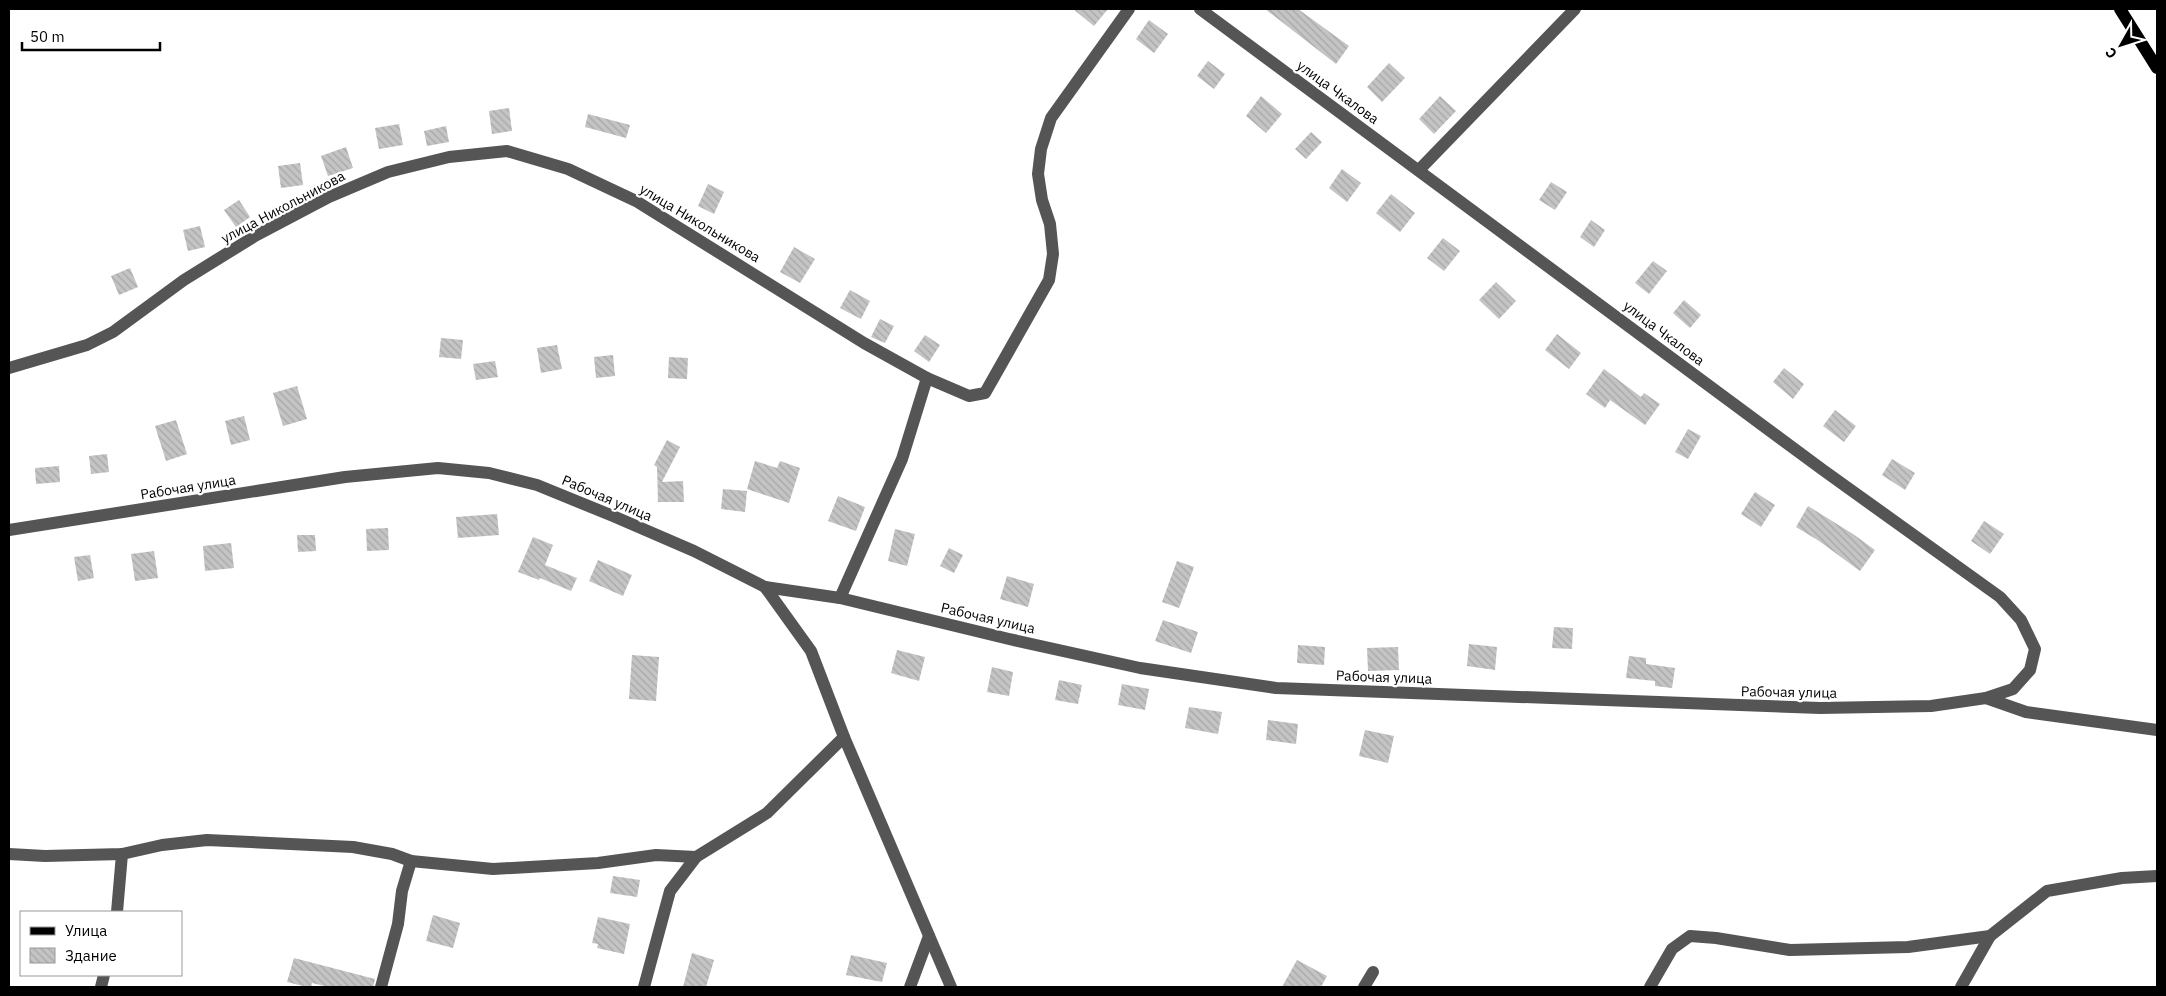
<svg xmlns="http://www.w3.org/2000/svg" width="2166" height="996" viewBox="0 0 2166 996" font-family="'IBM Plex Sans',sans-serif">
<defs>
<pattern id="building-back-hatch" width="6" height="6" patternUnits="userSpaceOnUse" patternTransform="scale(1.25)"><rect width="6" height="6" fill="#c4c4c4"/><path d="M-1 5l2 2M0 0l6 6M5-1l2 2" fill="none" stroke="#a7a7a7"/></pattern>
</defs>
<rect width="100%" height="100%" fill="#fff"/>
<g fill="url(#building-back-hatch)">
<polygon points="1073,9 1108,9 1094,26"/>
<polygon points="1265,9 1298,9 1349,46 1336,64"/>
<polygon points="1149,20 1168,34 1154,53 1136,39"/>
<polygon points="1208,61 1225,74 1214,89 1197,76"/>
<polygon points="1389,63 1405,78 1382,102 1367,87"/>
<polygon points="1261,96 1282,114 1266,133 1246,116"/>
<polygon points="1440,96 1456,111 1434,134 1419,119"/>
<polygon points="509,108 512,131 492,134 489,111"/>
<polygon points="588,114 630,125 626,138 585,127"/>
<polygon points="399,124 403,145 379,149 375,128"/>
<polygon points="446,126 449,142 427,146 424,131"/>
<polygon points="1311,132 1322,142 1306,159 1295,149"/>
<polygon points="346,147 353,168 328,176 321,156"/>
<polygon points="300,163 303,185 281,188 278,166"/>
<polygon points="1342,169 1361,183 1347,202 1329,188"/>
<polygon points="1551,182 1567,192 1555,210 1539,200"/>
<polygon points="708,184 724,192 714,214 698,206"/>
<polygon points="1391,194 1415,213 1400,232 1376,213"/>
<polygon points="239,200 250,217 236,227 224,210"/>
<polygon points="1591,220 1605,230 1594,247 1580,237"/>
<polygon points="200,226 205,247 188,251 183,230"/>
<polygon points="1443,238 1460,251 1444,271 1427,258"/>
<polygon points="794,247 815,259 800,283 780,272"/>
<polygon points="1653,261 1667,271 1649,294 1635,283"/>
<polygon points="130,268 138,287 119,295 111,276"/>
<polygon points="1496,282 1516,301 1499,319 1479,300"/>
<polygon points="850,290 870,301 861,319 840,308"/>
<polygon points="1684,300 1701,315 1690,328 1673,313"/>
<polygon points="880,319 894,326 885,343 871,337"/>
<polygon points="1557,334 1581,353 1569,369 1545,350"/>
<polygon points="925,335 940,345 929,362 914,351"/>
<polygon points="441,338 463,340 461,359 439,357"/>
<polygon points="557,345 562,369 541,373 537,348"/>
<polygon points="613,355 615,376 596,378 594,357"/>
<polygon points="669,357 688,358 687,379 668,378"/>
<polygon points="495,361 498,377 476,380 473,364"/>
<polygon points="1784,368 1804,384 1793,399 1773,382"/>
<polygon points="1604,369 1641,397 1644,393 1660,404 1645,425 1610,400 1605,408 1586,394"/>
<polygon points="297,386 307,419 283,426 273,393"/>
<polygon points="1835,410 1856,426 1844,442 1823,426"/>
<polygon points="244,416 250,440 231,445 225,421"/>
<polygon points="176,420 187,454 166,461 155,426"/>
<polygon points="1688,429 1701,436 1688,459 1675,452"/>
<polygon points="667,440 680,447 662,482 683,481 684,502 658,502 657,467 654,465"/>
<polygon points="107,454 109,472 91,474 89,456"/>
<polygon points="1892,459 1915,473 1905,490 1882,475"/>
<polygon points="755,461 777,468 780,461 800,468 789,503 747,489"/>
<polygon points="59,466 60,482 36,484 35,468"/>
<polygon points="723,489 747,491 745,512 721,509"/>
<polygon points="1755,492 1775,505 1761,527 1741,514"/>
<polygon points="838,496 865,507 856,531 828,521"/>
<polygon points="1808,506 1853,534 1875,550 1860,571 1819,541 1796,527"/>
<polygon points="497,514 499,535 458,538 456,517"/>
<polygon points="1984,521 2004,534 1990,554 1971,541"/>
<polygon points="388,528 389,550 367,551 366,529"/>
<polygon points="895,529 915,534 907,566 888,561"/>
<polygon points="297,535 315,535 316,551 298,552"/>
<polygon points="533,537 553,545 545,565 577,578 571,591 540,578 539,580 518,572"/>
<polygon points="231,543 234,568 205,571 203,546"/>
<polygon points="949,548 963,555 954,573 940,566"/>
<polygon points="154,551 158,578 135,581 131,554"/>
<polygon points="90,555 94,578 78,581 74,557"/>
<polygon points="598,560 632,575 623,596 589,581"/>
<polygon points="1177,561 1194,567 1179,608 1162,602"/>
<polygon points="1007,576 1034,584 1028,607 1000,599"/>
<polygon points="1163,620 1198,632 1191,653 1155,641"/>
<polygon points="1554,627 1573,628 1572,649 1552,648"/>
<polygon points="1469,644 1497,647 1495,670 1467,666"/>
<polygon points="1298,645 1325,647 1324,665 1297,663"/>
<polygon points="1398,647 1399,670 1368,671 1367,648"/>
<polygon points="897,650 925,657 919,681 891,673"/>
<polygon points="632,655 659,657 656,701 629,699"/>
<polygon points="1629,656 1646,658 1646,664 1675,668 1672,688 1655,686 1655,681 1626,678"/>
<polygon points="992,667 1013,672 1009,696 987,692"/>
<polygon points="1059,680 1082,685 1078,704 1055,700"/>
<polygon points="1122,684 1149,689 1145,710 1118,705"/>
<polygon points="1189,707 1222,712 1218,734 1185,728"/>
<polygon points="1268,720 1298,724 1296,744 1266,740"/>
<polygon points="1365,730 1394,736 1388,763 1359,756"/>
<polygon points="613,876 640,880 637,897 610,893"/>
<polygon points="433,915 460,923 453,948 426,941"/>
<polygon points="598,917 630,924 624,954 597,948 598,944 592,943"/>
<polygon points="692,953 714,960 706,987 683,987"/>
<polygon points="851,955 887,963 882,982 846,975"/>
<polygon points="294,958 375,979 373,987 329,987 312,983 311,987 307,987 287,982"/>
<polygon points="1297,960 1327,976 1321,987 1282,987"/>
</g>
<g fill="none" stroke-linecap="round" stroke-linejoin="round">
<g stroke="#555" stroke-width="12">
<polyline points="1419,170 1575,9"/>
<polyline points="9,368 87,345 113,332 184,280 255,236 329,197 388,172 449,157 507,151 568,169 636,201 864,343 927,378 969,396 985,393 1049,280 1053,254 1050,224 1042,200 1038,174 1041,149 1051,118 1129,9"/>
<polyline points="9,530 345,477 438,468 489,473 537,485 613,516 694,551 765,587 840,598 1009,639 1140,668 1276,688 1820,708 1931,706 1986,698 2013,689 2030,670 2035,649 2021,620 2000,597 1823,470 1200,9"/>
<polyline points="765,587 811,651 844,737 951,987"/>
<polyline points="840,598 902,459 927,378"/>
<polyline points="1986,698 2026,712 2157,730"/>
<polyline points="9,854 45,856 122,854 162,845 207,840 353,847 392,854 411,861 493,869 598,863 656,855 696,857"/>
<polyline points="117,912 122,854"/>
<polyline points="101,987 104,975"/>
<polyline points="381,987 398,924 402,891 411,861"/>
<polyline points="644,987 670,891 696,857 767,813 844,737"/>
<polyline points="910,987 929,936"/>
<polyline points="1364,987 1373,972"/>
<polyline points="1650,987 1672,949 1690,936 1716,938 1790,950 1908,947 1990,936 2047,891 2122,878 2157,876"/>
<polyline points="1961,987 1990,936"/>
</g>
<polyline stroke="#000" stroke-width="12" points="2120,9 2157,68"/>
</g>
<g text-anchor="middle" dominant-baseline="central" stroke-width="4.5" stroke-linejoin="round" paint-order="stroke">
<g font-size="14" fill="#000" stroke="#fff">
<text transform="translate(1338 92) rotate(36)">улица Чкалова</text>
<text transform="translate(283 207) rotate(-28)">улица Никольникова</text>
<text transform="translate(700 223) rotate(31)">улица Никольникова</text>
<text transform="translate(1664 333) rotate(37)">улица Чкалова</text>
<text transform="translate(188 487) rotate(-9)">Рабочая улица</text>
<text transform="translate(607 498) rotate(23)">Рабочая улица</text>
<text transform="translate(988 618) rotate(13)">Рабочая улица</text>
<text transform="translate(1384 677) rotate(2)">Рабочая улица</text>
<text transform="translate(1789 692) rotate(1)">Рабочая улица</text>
</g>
</g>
<rect width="2166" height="996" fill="none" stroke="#000000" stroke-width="20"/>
<rect x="20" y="911" width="162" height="65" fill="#ffffff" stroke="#999999"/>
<rect x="30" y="927" width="25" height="8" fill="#000000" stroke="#999999"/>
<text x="65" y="936" font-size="15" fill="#000000">Улица</text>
<rect x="30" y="948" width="25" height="15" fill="url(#building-back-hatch)" stroke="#999999"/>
<text x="65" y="961" font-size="15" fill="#000000">Здание</text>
<g transform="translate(2121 45) rotate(231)" stroke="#ffffff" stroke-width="4" paint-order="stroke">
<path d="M0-4L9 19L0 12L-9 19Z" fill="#000000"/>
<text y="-8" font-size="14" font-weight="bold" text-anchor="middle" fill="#000000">С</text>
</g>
<path d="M22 42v8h138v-8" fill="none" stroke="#000000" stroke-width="2.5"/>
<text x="30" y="42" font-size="15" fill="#000000" stroke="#ffffff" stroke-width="4" paint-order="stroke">50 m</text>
</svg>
